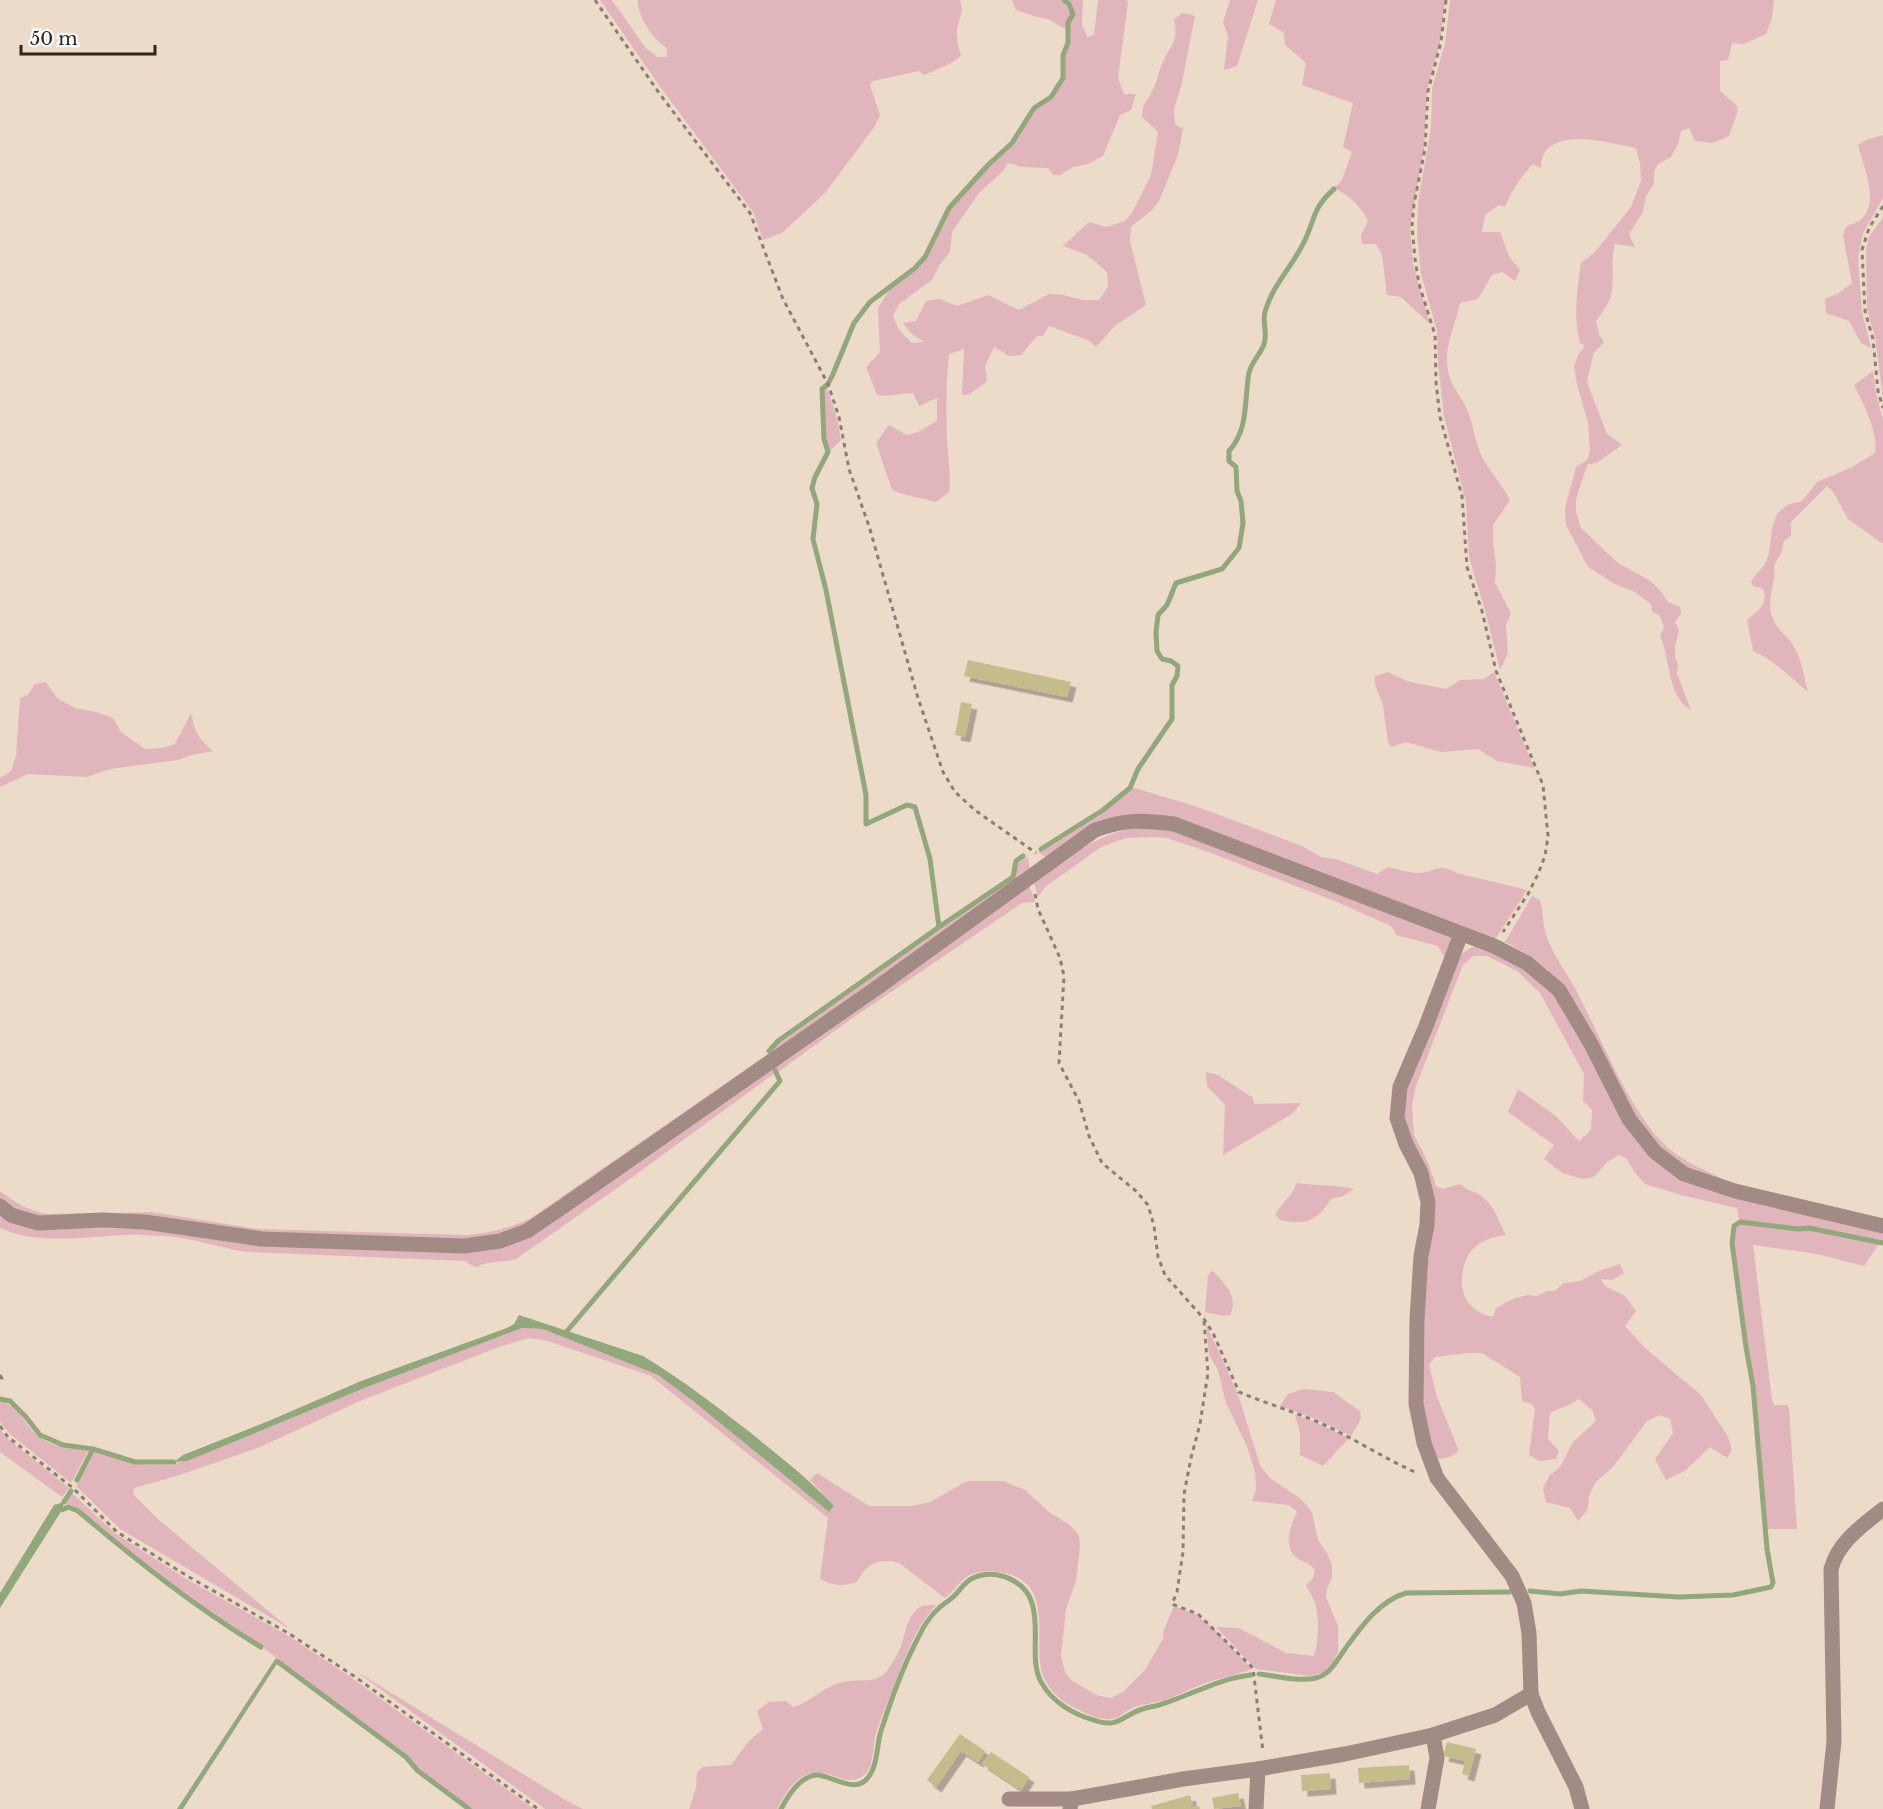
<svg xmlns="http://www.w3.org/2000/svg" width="1883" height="1809" viewBox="0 0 1883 1809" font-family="'Libre Baskerville',serif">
<defs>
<filter id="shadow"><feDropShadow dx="5.5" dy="5.5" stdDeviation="0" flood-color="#0004"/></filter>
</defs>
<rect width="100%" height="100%" fill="#eddbc9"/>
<g fill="#e0b6bc">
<path d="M600,0H612L645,47L657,57H667V48C653,39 637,17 638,0H960C964,13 961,13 958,25C955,35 958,46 961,56L950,64L924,75L919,71L873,81L870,85L880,115L875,126L825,193L782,233L763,240L753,212L661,88Z"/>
<polygon points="1012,0 1062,0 1071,13 1067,22 1067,30 1048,19 1037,17 1016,10"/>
<path d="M1066,0H1083L1082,24L1087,37L1094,35L1098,0H1126L1128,2L1118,78L1124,94H1136L1131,110L1120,115L1103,156L1088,164L1073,167L1060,175H1053L1048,168L1022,167L1008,163L1003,171L979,193L952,232L950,252L940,264L932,280L899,304L893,316L899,330L912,343L924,342L911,333L903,323L916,321L926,301L940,299L957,306L988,295L1019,310L1049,294L1063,295L1082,300H1099L1108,287L1107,272L1087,255L1063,246L1089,222L1106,227L1125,221L1133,211L1151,175L1158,132L1142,117C1143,101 1146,104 1152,91C1157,83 1158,73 1162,64C1170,45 1179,43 1174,19L1183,13L1195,16L1181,87L1174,109L1175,124L1183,129L1178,155L1159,201L1152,210L1131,227L1130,241L1146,305L1115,326L1096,347L1088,340L1049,326L1043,336H1037L1021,355L1009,356L994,347L985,366L987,381L970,394L962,395L964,349L949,354C946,382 946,411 947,439C948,457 951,474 949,492L936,502C921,498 907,496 892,490L876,443L889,425L907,435L918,432L937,421V398L919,406L913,393C901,393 890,397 877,395L866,367L880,352L878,308L891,287L911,272L927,257L950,208L989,165L1013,143L1035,108L1052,97L1064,78V54L1070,43L1069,23L1073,14L1070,3Z"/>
<polygon points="1230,0 1258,0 1237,66 1224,70 1228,36 1223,22"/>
<path d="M1276,0H1445L1440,43L1427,90L1424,149L1410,227L1413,264L1430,324L1401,297L1387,295L1382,255L1376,244H1362L1361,235L1368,221C1360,205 1350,197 1335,188L1342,180L1352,152L1343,147L1353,103L1302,85L1306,63L1285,45L1284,33L1269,24Z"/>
<path d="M1450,0H1774L1772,18L1766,34L1743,44L1732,43L1728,60L1720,61V91L1737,106V114L1729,136L1713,143L1695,141L1689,128L1681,131L1678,144L1671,157L1658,164L1654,172V184L1646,196L1643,212L1629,234L1635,247L1615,244C1610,261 1615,279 1611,296C1608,305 1601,314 1596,321L1599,334L1604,343L1594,352L1587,382L1607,434L1622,445L1598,462L1587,465L1576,499V512L1581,528L1618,563L1649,580L1660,590L1668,602L1680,607L1681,614L1675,622L1679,630L1675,647V657L1678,665L1677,673L1691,710C1667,697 1671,659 1660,636L1664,627L1659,615L1652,612L1651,604L1635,592L1615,584L1588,567L1566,525L1565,508L1576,467L1588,459L1590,450L1588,422L1577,385L1574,366L1578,355L1585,346L1580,343C1573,318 1577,289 1581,263L1594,253L1631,207L1641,181L1640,163L1636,148C1610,143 1541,123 1541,168L1533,164C1520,178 1512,190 1505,207L1499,205L1485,215L1482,232H1500L1509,256L1520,270L1515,281L1502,272L1492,275L1478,299L1460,303C1457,319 1447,342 1447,357C1447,387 1459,389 1468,412C1474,426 1475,443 1482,457C1490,471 1502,485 1510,500L1493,525V543L1496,564L1495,583L1511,613L1506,625L1508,653L1500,670L1485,610L1469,557L1466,502L1444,416L1438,363L1437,331L1421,274L1417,234L1418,202L1431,128L1432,88L1445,44Z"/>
<path d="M1883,135V198L1863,233L1858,259L1862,312L1871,348L1861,343L1849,321L1826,313L1825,299L1839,293L1852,283L1843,235L1846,227C1851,224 1856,223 1860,220C1881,204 1863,166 1858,145L1866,140Z"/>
<polygon points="1883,217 1883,398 1875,337 1867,309 1866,250 1869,237"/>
<path d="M1873,371L1876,393L1883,420V544L1848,519L1834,493L1827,486L1791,522V536L1784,541L1781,554L1774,565C1777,583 1764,602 1774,621C1778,631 1789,637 1794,647C1802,661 1804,677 1808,692C1789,677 1776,661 1753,651L1747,620C1758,611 1770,603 1762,588L1753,586L1751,581L1764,565L1769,554L1772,528L1777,514L1787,505L1802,501L1817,482L1852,467L1875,453C1879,433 1863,403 1854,385Z"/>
<polygon points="827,388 837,419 841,440 830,451 825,437 823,390"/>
<polygon points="1388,672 1407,681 1446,689 1460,680 1484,679 1494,672 1534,768 1497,761 1478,749 1441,752 1406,742 1392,747 1388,743 1383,705 1375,685 1375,676"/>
<path d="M46,682L57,698L75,708L96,712L113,718L121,732L145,749L162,748L175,744L191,713C194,730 199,740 213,751L192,755L178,760L110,769L87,777L28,774L0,787V778L11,771L16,756L20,698L28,695L35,684Z"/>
<path d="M1131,787L1195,806L1302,846L1321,857L1336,859L1377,874L1388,867C1398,869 1409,873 1418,873C1435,873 1436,862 1457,873L1527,890L1494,941L1135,818L1050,860L1038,852L1104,811Z"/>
<path d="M1137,827L1173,829L1450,935L1452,938L1444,957L1438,946L1396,935L1391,926L1337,902L1203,850L1167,838L1155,837L1126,838L1101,847L1045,887L1038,897L1034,882C1069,856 1093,836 1137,827Z"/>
<path d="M1028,857L1030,873L570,1197L513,1231L464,1241L326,1237L45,1219L15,1210L0,1200V1191C16,1203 28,1211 48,1214L152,1212L257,1229L467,1235C490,1233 510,1228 531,1218L766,1055L780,1043L941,928L1015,878L1018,862Z"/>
<path d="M1029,885L1035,902L1022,903L844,1024L778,1072L775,1067V1073L623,1184L516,1259C504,1263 487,1260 477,1267L470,1265L466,1261L246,1252C218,1247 192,1238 164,1236C152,1236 140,1234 128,1235C87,1236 38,1246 0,1228V1211L74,1228L154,1229L494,1247Z"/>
<path d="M1532,896L1540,900C1544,913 1542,928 1548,940C1556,960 1570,977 1579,996C1603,1042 1628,1107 1663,1143C1682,1162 1707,1171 1730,1182L1689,1169L1657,1146L1632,1113L1565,989L1547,969L1528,955L1505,942Z"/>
<path d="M1481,946L1505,956L1553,991L1654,1160L1678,1177L1883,1232V1242L1809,1226L1798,1228L1739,1220L1737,1208L1681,1195L1645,1184L1635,1173L1626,1158L1618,1155L1606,1163L1594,1177L1583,1179L1562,1173L1544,1159L1554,1145L1508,1112L1518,1089L1556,1116L1579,1141L1591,1130L1592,1110L1583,1101L1584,1074L1540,993L1517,971L1487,956H1473L1463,965L1416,1086L1412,1104L1414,1135L1427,1160L1436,1186L1443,1189L1460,1184C1468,1192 1473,1190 1481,1196C1496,1207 1497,1219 1506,1235C1495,1237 1484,1239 1475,1247C1462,1258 1458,1284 1466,1299C1472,1310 1482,1314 1493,1317L1496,1308L1515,1298L1528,1295L1537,1296L1547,1291H1555L1564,1283L1580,1281L1601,1270L1620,1264L1624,1273L1612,1280L1601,1279L1605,1286L1625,1296L1636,1311L1625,1326L1645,1348L1701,1395L1728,1437L1732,1450L1727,1458L1710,1447L1686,1470L1666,1480L1655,1459L1673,1433L1670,1419L1660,1415L1647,1421L1613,1467L1595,1483L1589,1496L1588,1509L1578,1521L1570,1508L1546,1502L1543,1488L1550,1475L1560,1467L1573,1442L1596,1421L1593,1411L1579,1399C1570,1406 1560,1407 1550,1413L1548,1439L1559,1451L1556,1459L1539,1461L1529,1455L1535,1409L1531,1404L1522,1401L1520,1377L1482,1353H1468L1435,1357L1429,1365L1437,1397L1459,1451L1450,1457L1433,1460L1419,1382L1431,1225L1403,1119L1404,1093L1459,957C1466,949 1471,947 1481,946Z"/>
<polygon points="1206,1072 1218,1075 1253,1098 1254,1104 1301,1103 1292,1114 1223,1155 1225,1105 1207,1086"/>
<path d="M1297,1183C1316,1186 1335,1184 1354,1189L1343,1196L1331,1199C1317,1221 1306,1226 1280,1220L1275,1214L1293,1191Z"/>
<polygon points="1740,1223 1798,1231 1809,1229 1879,1244 1864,1266 1817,1254 1753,1245 1772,1400 1774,1405 1787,1405 1789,1408 1797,1529 1766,1529 1755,1386 1747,1347 1733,1243 1735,1226"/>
<path d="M1212,1270C1223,1282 1240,1297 1230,1315L1223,1316L1205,1312L1208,1276Z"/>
<path d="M1206,1324L1238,1394L1260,1465L1270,1478L1301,1499L1312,1512L1318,1540L1327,1553L1332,1565V1578L1327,1588L1326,1597L1338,1626V1652L1332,1664L1323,1673L1310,1676L1256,1669L1216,1627L1239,1628L1286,1653L1314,1656C1319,1643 1319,1616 1315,1603C1313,1597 1309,1591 1306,1585L1313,1578L1315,1570C1310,1564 1306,1563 1300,1560C1281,1549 1290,1527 1297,1512L1289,1505L1252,1501L1256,1490L1255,1472L1247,1446L1226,1403L1218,1370L1209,1355Z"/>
<path d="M522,1328L543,1329L658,1375L693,1401L799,1488L834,1506L810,1480L817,1473L869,1506H912L930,1502L967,1481H1003L1025,1490L1049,1512L1070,1525L1079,1535L1080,1546L1076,1581L1066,1609L1061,1656L1065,1672L1071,1680L1096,1695L1111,1698L1124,1691L1145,1670L1164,1637L1163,1632L1174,1606L1197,1615L1214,1629L1252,1669C1235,1675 1217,1679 1200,1685C1187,1690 1175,1697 1162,1701C1153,1703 1144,1704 1135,1707C1124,1711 1120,1720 1107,1719C1097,1719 1086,1713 1077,1709C1063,1703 1051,1692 1044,1678C1030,1649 1057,1586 1008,1574C997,1571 983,1570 972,1574C960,1579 955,1591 945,1598L899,1563C880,1557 865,1564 857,1582C843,1586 832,1587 820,1578L828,1518L651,1376L548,1341L529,1338L499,1347L360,1401L260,1447L180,1475L134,1488L133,1494L159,1520L290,1629L120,1529L76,1486L95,1452L135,1464L173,1465L253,1434L367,1387Z"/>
<polygon points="1304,1389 1333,1392 1360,1411 1361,1419 1351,1436 1316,1419 1280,1406 1288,1394"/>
<path d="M0,1401C19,1406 24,1424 38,1436C51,1447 72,1449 88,1451L71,1483L10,1434L0,1422Z"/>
<polygon points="1295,1415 1315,1422 1349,1438 1323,1466 1300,1455 1300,1433"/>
<polygon points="0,1429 8,1439 69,1488 62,1497 0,1452"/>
<polygon points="72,1493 116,1534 188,1580 287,1635 352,1678 534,1809 471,1809 419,1770 407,1756 298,1676 263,1647 225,1624 130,1552 79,1510 64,1502"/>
<path d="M936,1605C915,1628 905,1657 894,1686C888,1702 881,1717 876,1733C873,1745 874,1764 866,1773C842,1800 813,1736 777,1809H689L696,1788L697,1772L703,1767L731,1765L748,1742L763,1729L757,1711L769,1702L786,1701L793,1707C811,1702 824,1686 843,1682C858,1678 875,1685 887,1671C892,1664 897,1655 901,1647C905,1634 908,1612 922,1606C926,1605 932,1605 936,1605Z"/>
<polygon points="354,1670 567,1801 583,1809 545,1809"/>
</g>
<g fill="#92a77c">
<path d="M519,1315L643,1356C681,1379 716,1406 751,1433C780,1457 809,1479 834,1506L829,1512L693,1401L658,1375L543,1329L522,1328L367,1387L187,1461L174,1462L183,1455L271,1420L361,1381L507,1328L514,1324Z"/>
<polygon points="64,1502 62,1510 0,1608 0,1593 54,1505"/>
<polygon points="276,1658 278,1662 183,1809 177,1809"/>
</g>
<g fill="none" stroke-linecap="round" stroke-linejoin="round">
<g stroke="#92a77c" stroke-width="5">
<path d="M1041,849L1103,810L1130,788L1138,769L1172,719V685L1177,676L1178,666L1171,661L1162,659L1157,651L1156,632L1158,615L1167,605L1176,583L1222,569L1239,548L1243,523L1241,501L1237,491L1236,467L1229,461V451C1249,429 1244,400 1249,373C1251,362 1261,354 1264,344C1268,334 1262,322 1265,312C1272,286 1291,268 1303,244C1315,221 1312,208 1334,189"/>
<polyline points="939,927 930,859 915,807 907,805 866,824 866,795 826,590 813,539 817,504 812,488 815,477 828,452 824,439 822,389 828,384 833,374 854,323 870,302 915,268 925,257 949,208 988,165 1012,143 1034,108 1051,97 1063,78 1063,55 1068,43 1068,23 1073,14 1069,4 1064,0"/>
<polyline points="769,1051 778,1041 939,927 1013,877 1016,861 1023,856"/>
<polyline points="567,1331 780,1081 775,1070"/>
<polyline points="0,1399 10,1401 26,1417 40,1435 63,1445 93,1449 135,1462 174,1462"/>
<polyline points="77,1480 93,1449"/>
<polyline points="64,1502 71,1491"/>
<path d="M62,1510L68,1507L78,1511C136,1560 196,1608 261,1647"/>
<polyline points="1530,1591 1560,1594 1581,1591 1679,1597 1733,1595 1771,1587 1773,1583 1767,1549 1753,1386 1746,1347 1732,1243 1734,1226 1740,1222 1798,1229 1809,1228 1883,1243"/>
<polyline points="278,1662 406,1757 418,1771 469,1809"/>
<path d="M1259,1674C1277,1676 1298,1682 1316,1678C1330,1675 1337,1660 1345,1649C1361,1627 1379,1601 1406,1593L1510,1592"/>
<path d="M781,1809C788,1796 799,1777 816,1775C832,1774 859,1800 872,1771C878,1759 877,1743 881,1731C891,1700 903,1666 918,1638C923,1627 930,1616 939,1608C943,1604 949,1601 953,1597C960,1591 964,1582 973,1578C995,1568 1025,1580 1032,1603C1040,1628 1030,1658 1040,1680C1051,1702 1074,1715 1097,1721C1115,1727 1120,1719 1135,1712C1144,1707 1156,1707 1165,1703C1193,1694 1221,1678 1251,1675"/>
</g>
</g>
<g fill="#c4bc8b" filter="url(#shadow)">
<polygon points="968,660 1071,682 1067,697 964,676"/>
<polygon points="961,702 972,704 965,737 955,735"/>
<polygon points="960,1734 985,1751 978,1762 961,1751 936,1787 927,1780"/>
<polygon points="1447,1742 1476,1749 1469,1776 1462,1774 1465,1761 1443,1756"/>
<polygon points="991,1752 1029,1777 1021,1790 982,1764"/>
<polygon points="1409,1765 1410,1779 1359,1783 1358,1768"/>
<polygon points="1330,1773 1331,1789 1302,1791 1301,1775"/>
<polygon points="1238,1793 1241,1806 1214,1809 1212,1798"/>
<polygon points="1190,1795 1193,1807 1199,1806 1200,1809 1152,1809 1151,1806"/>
</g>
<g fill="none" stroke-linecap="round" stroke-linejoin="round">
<g stroke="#8b7f72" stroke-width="3" stroke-dasharray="4.5 4.5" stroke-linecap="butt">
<polyline points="595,0 659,93 750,213 783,299 828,384 839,417 849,469 869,526 918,698 943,772 955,792 976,811 1036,853"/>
<polyline points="1446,0 1441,42 1428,91 1425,149 1414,204 1412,226 1415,259 1419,284 1435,335 1436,383 1440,417 1462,496 1467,567 1482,611 1496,671 1543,785 1548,836 1545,856 1538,874 1528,894 1503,932"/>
<polyline points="1883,206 1869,228 1862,250 1865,311 1873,339 1878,391 1883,408"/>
<path d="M1035,894L1038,909L1060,958L1064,976L1059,1063L1079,1101L1089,1136L1102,1163L1136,1191L1148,1205L1154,1226L1158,1257L1165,1275L1204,1319L1213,1333L1239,1392C1265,1403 1292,1411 1318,1422C1352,1437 1383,1458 1417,1473"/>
<polyline points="1204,1321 1208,1373 1200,1424 1191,1458 1184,1494 1183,1552 1177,1592 1172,1604 1198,1614 1253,1668 1263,1752"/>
<polyline points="0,1375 2,1379 0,1383"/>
<polyline points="0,1426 8,1437 73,1488 117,1532 189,1577 288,1633 354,1676 538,1809"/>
</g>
<g stroke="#a28b84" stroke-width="15">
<polyline points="1461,934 1426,1026 1400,1087 1397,1118 1406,1144 1421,1173 1428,1202 1427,1225 1421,1256 1417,1320 1416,1404 1424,1443 1437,1478 1512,1576 1524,1603 1529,1633 1531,1694 1538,1712 1576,1787 1582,1809"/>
<path d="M0,1206L11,1215L38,1223L102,1220L145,1222L262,1239L464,1246L500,1241L527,1231L558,1210L878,987L1095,830C1126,819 1142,820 1174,824L1494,946L1527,963L1559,990L1591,1044L1629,1119L1655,1152L1684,1174L1735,1191L1883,1226"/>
<polyline points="1009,1799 1072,1799"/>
<polyline points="1070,1809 1072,1799 1183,1779 1258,1769 1345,1754 1433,1735 1495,1715 1531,1694"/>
<polyline points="1256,1809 1258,1769"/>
<polyline points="1428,1809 1437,1758 1433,1735"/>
<path d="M1827,1809L1834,1741L1831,1569C1838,1542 1862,1526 1883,1509"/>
</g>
</g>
<path d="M21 45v9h134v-9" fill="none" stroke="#2d261f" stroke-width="3"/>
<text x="30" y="45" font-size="18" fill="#2d261f" stroke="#ffffff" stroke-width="4.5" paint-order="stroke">50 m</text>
</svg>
